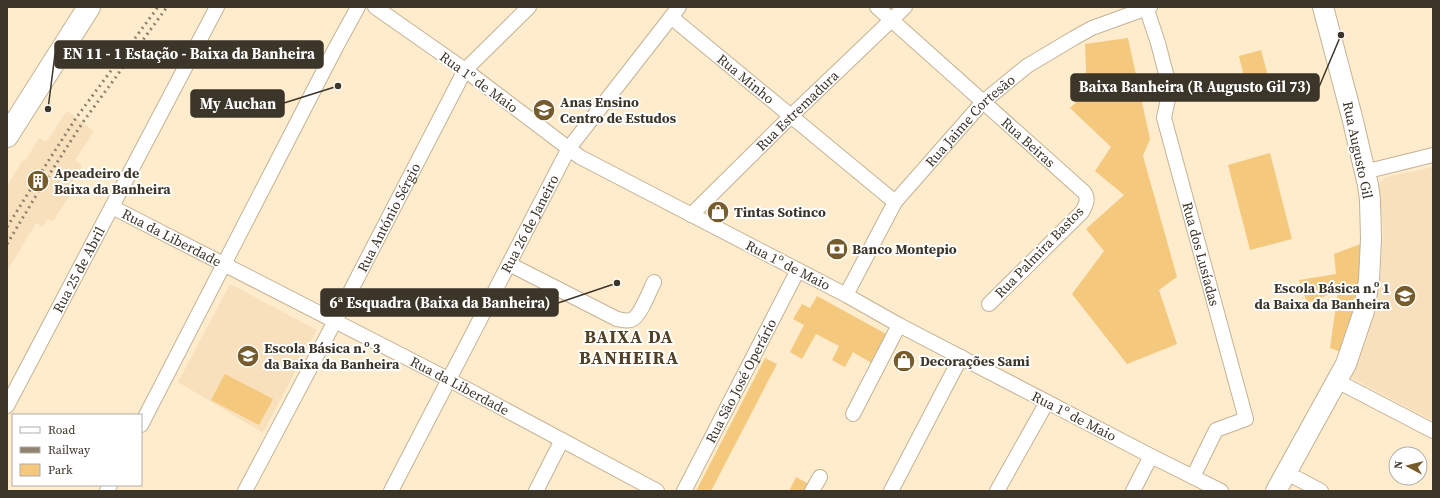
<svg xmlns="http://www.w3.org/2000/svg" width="1440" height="498" viewBox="0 0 1440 498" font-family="'Source Serif 4',serif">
<rect width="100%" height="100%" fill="#feeccd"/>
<g fill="#f7e0bb">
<polygon points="67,111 94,131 75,160 82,165 68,189 72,192 53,221 48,219 43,227 36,223 7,271 7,186 23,160 25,161 39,138 46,142"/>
<polygon points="1433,167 1433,421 1350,377 1366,340 1375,311 1380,281 1383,233 1379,184 1386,177"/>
<polygon points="230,284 317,330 263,433 178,382"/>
</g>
<g fill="#f4c87d">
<polygon points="1128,38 1150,139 1143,156 1177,277 1159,290 1177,344 1127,364 1072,294 1104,251 1086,229 1124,195 1095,171 1111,147 1070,108 1087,93 1085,44"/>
<polygon points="1261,50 1271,87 1248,93 1239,56"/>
<polygon points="1270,153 1292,239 1250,250 1228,165"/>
<polygon points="1363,243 1358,310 1341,352 1330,348 1338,291 1307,303 1299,280 1336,274 1334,254"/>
<polygon points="817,296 888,335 873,364 853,352 845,367 832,360 839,346 816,334 802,359 790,352 804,325 793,319 802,304 810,308"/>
<polygon points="765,358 777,364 711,491 696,491"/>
<polygon points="225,374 273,399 259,425 211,400"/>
<polygon points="796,477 809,484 805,491 789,491"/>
</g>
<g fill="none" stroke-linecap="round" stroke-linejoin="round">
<g stroke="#c4b294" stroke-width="16">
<g id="street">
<polyline points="375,7 465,70 580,157 846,295 899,325 1151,456 1221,491"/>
<path id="s1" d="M877,7L1084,192C1089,199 1086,205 1082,212L989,304"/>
<path id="s2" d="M1146,7L1158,43L1170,89L1164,118L1246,419L1216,430L1193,477"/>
<path id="s3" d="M671,17L895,202"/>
<polyline points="1364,172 1433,155"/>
<path id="s4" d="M112,207L448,379L657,491"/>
<path id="s5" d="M691,215L791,116L905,7"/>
<path d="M509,264L617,319C623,320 628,322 633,319C641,314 650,290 654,282"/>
<path id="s6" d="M846,295L895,202L983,102L1027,66L1074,38L1092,28L1150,7"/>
<polyline points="1335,380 1433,431"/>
<path id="s7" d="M7,406L217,7"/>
<polyline points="853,414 899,325"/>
<polyline points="141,425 335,49 358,7"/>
<polyline points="1285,472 1321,491"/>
<polyline points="107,491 110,485"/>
<path id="s8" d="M245,491L335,321L465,70L529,7"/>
<path id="s9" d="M391,491L569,148L679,7"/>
<polyline points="536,491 562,440"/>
<path id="s10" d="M684,491L798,270"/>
<polyline points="812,491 820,477"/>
<polyline points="891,491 961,357"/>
<polyline points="997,491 1047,402"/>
<polyline points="1133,491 1151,456"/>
</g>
</g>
<g stroke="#c4b294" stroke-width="22">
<polyline id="secondary" points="1276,491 1346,364 1364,311 1369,280 1371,239 1370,200 1368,185 1352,117 1323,7"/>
</g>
<g stroke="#c4b294" stroke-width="24">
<polyline id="primary" points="7,136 89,7"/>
</g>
<use href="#street" stroke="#fff" stroke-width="14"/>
<use href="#secondary" stroke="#fff" stroke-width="20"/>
<use href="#primary" stroke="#fff" stroke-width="22"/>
<g stroke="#8f836f" stroke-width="3" stroke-dasharray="2 4" stroke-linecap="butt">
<polyline points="7,227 47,163 76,118 158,7"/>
<polyline points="7,244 40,189 83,122 167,7"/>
</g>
</g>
<defs>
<g id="school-disc" transform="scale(1.15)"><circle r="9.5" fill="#765c2d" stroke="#fff"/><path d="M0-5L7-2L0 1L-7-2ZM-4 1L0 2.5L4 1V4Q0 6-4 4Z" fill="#fff"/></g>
<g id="building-disc" transform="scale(1.15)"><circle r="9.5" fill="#765c2d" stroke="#fff"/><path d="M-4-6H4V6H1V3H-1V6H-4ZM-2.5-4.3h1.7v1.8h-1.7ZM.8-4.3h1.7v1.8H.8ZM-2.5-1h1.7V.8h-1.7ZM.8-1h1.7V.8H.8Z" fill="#fff"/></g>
<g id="shop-disc" transform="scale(1.15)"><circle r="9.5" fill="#765c2d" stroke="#fff"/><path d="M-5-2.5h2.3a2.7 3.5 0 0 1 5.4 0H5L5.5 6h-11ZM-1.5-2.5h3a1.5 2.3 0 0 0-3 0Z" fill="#fff"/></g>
<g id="bank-disc" transform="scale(1.15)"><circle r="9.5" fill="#765c2d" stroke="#fff"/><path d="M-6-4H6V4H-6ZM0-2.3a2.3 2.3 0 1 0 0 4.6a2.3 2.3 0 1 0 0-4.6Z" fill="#fff"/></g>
</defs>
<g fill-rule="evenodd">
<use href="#school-disc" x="544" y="110"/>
<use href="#building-disc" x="38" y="181"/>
<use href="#shop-disc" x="718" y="212"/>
<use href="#bank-disc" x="837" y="249"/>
<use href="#school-disc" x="1405" y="296"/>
<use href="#school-disc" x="248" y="356"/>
<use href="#shop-disc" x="904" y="361"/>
</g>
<g text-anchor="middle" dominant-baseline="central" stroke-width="4" stroke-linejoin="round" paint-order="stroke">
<g font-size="14" fill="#3c3529" stroke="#fff">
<text stroke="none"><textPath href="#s3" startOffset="97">Rua Minho</textPath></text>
<text transform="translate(479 82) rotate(36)">Rua 1º de Maio</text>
<text stroke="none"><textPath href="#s5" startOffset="149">Rua Estremadura</textPath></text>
<text stroke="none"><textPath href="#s6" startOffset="216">Rua Jaime Cortesão</textPath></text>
<text stroke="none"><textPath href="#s1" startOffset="203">Rua Beiras</textPath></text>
<text transform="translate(1358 150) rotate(78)">Rua Augusto Gil</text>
<text stroke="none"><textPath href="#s8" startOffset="309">Rua António Sérgio</textPath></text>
<text stroke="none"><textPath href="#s9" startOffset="301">Rua 26 de Janeiro</textPath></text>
<text stroke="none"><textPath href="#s4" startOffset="67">Rua da Liberdade</textPath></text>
<text transform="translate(1039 252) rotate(-46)">Rua Palmira Bastos</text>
<text stroke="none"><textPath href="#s2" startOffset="256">Rua dos Lusíadas</textPath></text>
<text transform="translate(788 265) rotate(27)">Rua 1º de Maio</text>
<text stroke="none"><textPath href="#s7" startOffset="154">Rua 25 de Abril</textPath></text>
<text stroke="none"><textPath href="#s10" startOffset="124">Rua São José Operário</textPath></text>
<text stroke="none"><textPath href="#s4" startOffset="391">Rua da Liberdade</textPath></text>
<text transform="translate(1074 416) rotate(27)">Rua 1º de Maio</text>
</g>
<g font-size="14" font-weight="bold" fill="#3c3529" stroke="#fff" text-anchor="start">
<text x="560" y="102">Anas Ensino<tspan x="560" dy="16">Centro de Estudos</tspan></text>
<text x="54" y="173">Apeadeiro de<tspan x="54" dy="16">Baixa da Banheira</tspan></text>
<text x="734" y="212">Tintas Sotinco</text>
<text x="852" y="249">Banco Montepio</text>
<text x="1390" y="288" text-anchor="end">Escola Básica n.º 1<tspan x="1390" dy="16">da Baixa da Banheira</tspan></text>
<text x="264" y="348">Escola Básica n.º 3<tspan x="264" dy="16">da Baixa da Banheira</tspan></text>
<text x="920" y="361">Decorações Sami</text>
</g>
<g font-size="18" font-weight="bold" letter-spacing="1" fill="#504026" stroke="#fff">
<text x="629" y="336">BAIXA DA<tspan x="629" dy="21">BANHEIRA</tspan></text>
</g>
</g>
<path fill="none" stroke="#3c3529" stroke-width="1.5" d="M48 109L55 54M1341 35L1319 87M338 86L284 103M617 283L558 303"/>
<g fill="#3c3529" stroke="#fff" stroke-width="1.5">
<circle cx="48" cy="109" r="4"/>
<circle cx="1341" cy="35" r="4"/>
<circle cx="338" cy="86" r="4"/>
<circle cx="617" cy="283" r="4"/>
</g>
<g fill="#3c3529" stroke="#3c3529" stroke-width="1.5">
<rect x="55" y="41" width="268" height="27" rx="4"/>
<rect x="1071" y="74" width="248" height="27" rx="4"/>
<rect x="191" y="90" width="93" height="27" rx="4"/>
<rect x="321" y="289" width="237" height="27" rx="4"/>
</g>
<g font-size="15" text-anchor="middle" font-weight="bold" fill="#fff">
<text x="189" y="59">EN 11 - 1 Estação - Baixa da Banheira</text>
<text x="1195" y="92">Baixa Banheira (R Augusto Gil 73)</text>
<text x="238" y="109">My Auchan</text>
<text x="440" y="308">6ª Esquadra (Baixa da Banheira)</text>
</g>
<rect width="1440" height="498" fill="none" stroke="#3c3529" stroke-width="16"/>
<rect x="12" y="414" width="130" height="72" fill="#ffffff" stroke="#b1aea9"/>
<rect x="20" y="427" width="20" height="6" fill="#ffffff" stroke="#b1aea9"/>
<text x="48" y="434" font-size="12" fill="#3c3529">Road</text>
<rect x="20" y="447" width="20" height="6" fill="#8f836f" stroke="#b1aea9"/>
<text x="48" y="454" font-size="12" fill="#3c3529">Railway</text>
<rect x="20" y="464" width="20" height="12" fill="#f4c87d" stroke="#b1aea9"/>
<text x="48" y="474" font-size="12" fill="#3c3529">Park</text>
<g transform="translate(1408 466) rotate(277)"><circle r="19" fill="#ffffff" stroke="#b1aea9"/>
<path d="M0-3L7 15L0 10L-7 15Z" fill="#765c2d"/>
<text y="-6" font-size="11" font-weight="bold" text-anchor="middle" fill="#3c3529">N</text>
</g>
</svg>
